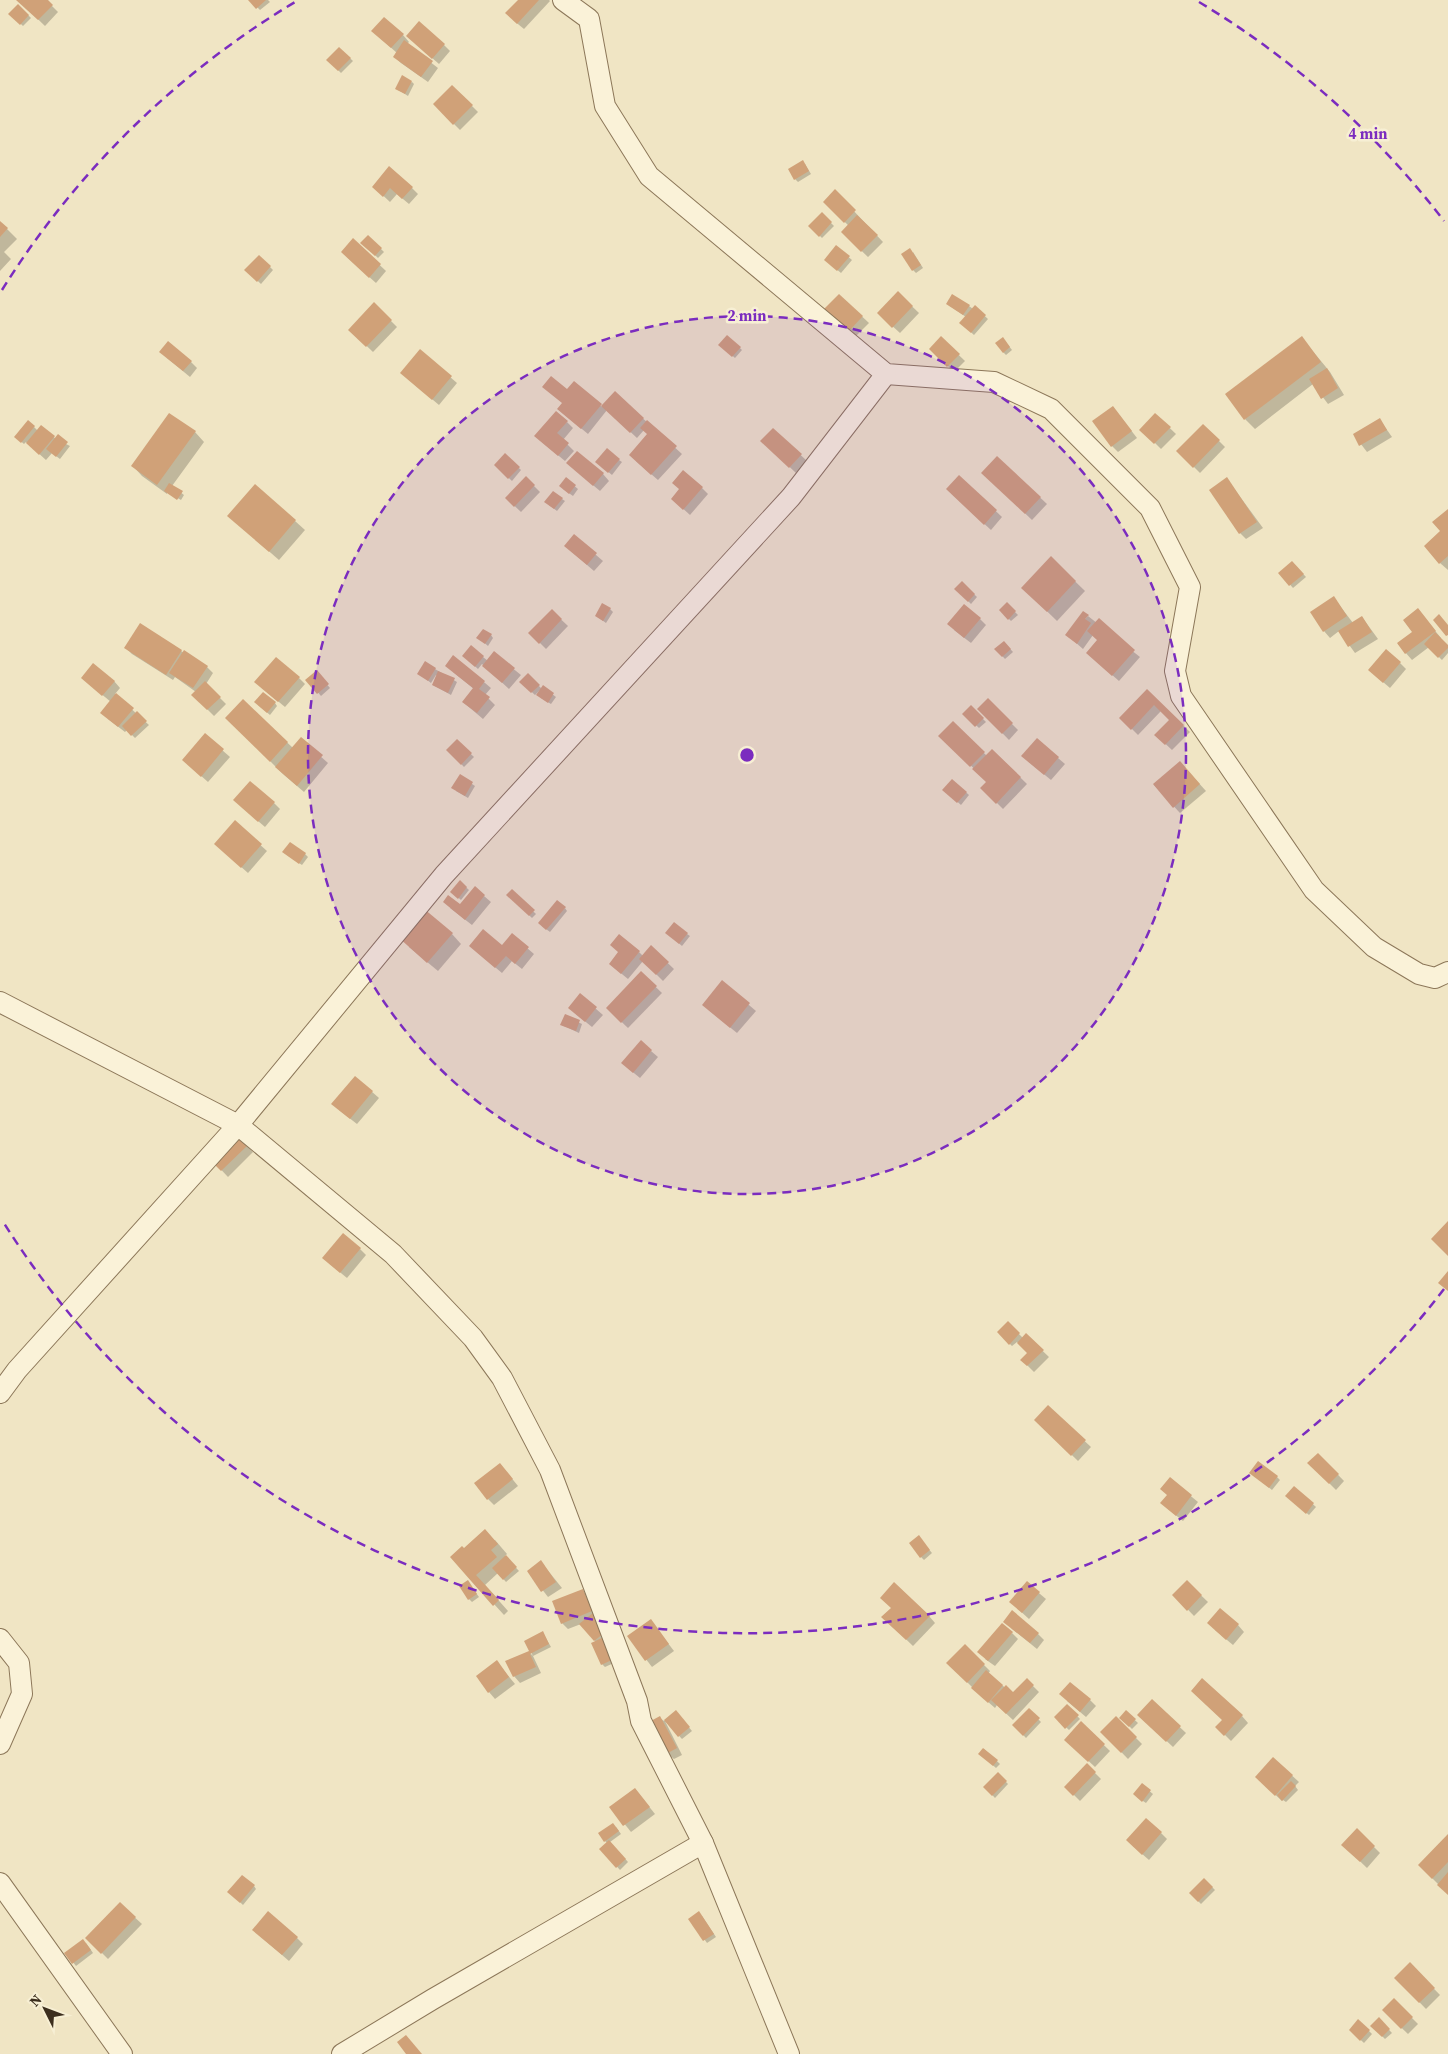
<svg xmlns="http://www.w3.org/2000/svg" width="1448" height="2054" viewBox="0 0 1448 2054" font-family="'Source Serif 4',serif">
<rect width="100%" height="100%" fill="#f0e5c4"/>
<g fill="#0003">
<polygon points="18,0 46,0 58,12 45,26"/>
<polygon points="250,0 268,0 270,2 260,10"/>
<polygon points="519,0 549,0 550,1 524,29 513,20"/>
<polygon points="18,5 31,18 23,26 10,14"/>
<polygon points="403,35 409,42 407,44 438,68 428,82 401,63 395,57 397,53 379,37"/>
<polygon points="414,42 444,45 450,51 439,64"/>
<polygon points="339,48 353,61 341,73 328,60"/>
<polygon points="412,82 414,84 408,96 397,89"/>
<polygon points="452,86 478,112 460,130 434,104"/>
<polygon points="805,164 811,174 798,182 795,179"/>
<polygon points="374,187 412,188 418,194 409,204 397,194 390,202"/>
<polygon points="835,191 883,242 868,257 842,232 849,226 824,202"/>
<polygon points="822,214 834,226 822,238 810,226"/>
<polygon points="0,222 17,239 4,252 11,259 0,271"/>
<polygon points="368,236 384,252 378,258 362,243"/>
<polygon points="353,240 386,271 376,283 348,258"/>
<polygon points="837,247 852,260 841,273 828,262"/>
<polygon points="913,252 923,268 916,273 913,270"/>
<polygon points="259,256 273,270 261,284 246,270"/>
<polygon points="898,293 919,313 900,333 878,313"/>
<polygon points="839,295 869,323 855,337 826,309"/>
<polygon points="374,304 397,327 373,352 350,330"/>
<polygon points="950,306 969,306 973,309 975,307 988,319 974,335 961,323 966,317"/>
<polygon points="727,336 742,350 735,358 720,345"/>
<polygon points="941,338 965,361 954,372 930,349"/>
<polygon points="1302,338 1330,372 1344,395 1328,404 1313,384 1255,429 1245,419"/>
<polygon points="1005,341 1012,350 1006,355 1003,352"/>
<polygon points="420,351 457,383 439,405 408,379"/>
<polygon points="167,358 191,362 197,368 190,377"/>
<polygon points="567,391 603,407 615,393 682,454 658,480 636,461 649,435 644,430 637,438 607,410 588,434 565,415 563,403"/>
<polygon points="1113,407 1137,438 1118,452 1112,446"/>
<polygon points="1155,414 1176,434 1161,449 1141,429"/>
<polygon points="1380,420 1392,437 1367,452 1354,435"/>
<polygon points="567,422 573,428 563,440 574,451 565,461 542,442"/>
<polygon points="1203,425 1225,447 1200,473 1178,451"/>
<polygon points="34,427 38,431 42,427 56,439 70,446 60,459 52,453 46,460 26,442 24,444 16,437"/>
<polygon points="773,429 807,461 796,473 762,441"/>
<polygon points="195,432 204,442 172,486 184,495 181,500 167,492 167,494 142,476 133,466"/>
<polygon points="505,455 521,470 512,481 495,465"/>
<polygon points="998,458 1047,504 1032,520 983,473"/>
<polygon points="619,460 622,462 612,475 600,465"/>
<polygon points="574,469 603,474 609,481 600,491"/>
<polygon points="959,476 1002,517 991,530 953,495"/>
<polygon points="526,478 540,492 521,512 506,498"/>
<polygon points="566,479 578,489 573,496 563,489"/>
<polygon points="1227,479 1263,528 1246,539 1240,533"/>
<polygon points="702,488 708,494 690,515 679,505 681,490"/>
<polygon points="562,499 565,501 557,511 549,505"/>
<polygon points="1448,511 1448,570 1440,563 1442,532"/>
<polygon points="295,521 305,530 279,560 239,525"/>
<polygon points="574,536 603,561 594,571 572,552"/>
<polygon points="1051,558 1085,591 1057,621 1023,588"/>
<polygon points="1292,562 1306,577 1293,588 1280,573"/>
<polygon points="962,583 977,597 971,604 956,589"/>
<polygon points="1334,598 1353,623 1362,617 1378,639 1355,653 1339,631 1330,638 1324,631"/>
<polygon points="1007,604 1018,615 1011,621 1000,610"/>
<polygon points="610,609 613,612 606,623 599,618"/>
<polygon points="1418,610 1441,638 1439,639 1448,647 1448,653 1442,660 1429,647 1412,660 1398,644 1414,632"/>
<polygon points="552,611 568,626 546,649 530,633"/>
<polygon points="1088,616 1140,657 1119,681 1094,659 1099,640 1093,635 1083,649 1067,635"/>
<polygon points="980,619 986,625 971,643 954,630"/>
<polygon points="491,635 493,638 488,646 481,640"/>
<polygon points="1004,642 1013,652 1005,659 996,649"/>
<polygon points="125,647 181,651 207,667 213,673 206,684 226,704 214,716 193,695 196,692 175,677 173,680 132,654"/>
<polygon points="494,653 521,675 509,689 482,664 478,669 466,658 483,657 488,661"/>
<polygon points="454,657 491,688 485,695 495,705 483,719 463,702 474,689 453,672"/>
<polygon points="1400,663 1406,669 1390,688 1376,676"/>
<polygon points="435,669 457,682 451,695 433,685 438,675 436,675 431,683 422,676"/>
<polygon points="319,675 330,688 321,696 307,680"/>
<polygon points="528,675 542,689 543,687 556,697 551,704 541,698 540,690 535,695 521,682"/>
<polygon points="82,678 114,681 120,688 115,694 149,725 135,738 127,730 125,732 108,719 111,702"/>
<polygon points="299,678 305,684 285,707 262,688"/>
<polygon points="1147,691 1190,732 1172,750 1156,735 1171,720 1161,711 1138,735 1121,718"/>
<polygon points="988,700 1018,730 1009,740 979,709"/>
<polygon points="243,701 293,748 301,739 328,763 304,792 283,774 227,718"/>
<polygon points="275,703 277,706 270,715 258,705"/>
<polygon points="971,707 986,722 979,728 964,714"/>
<polygon points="953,723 987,756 992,750 1027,784 1003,809 982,788 988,782 940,736"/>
<polygon points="205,735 230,757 208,782 190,766"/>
<polygon points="1037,740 1065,764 1051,780 1029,762"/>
<polygon points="457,741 474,757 464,767 448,750"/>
<polygon points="1186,769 1206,791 1180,813 1154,785"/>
<polygon points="460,776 475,786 468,798 456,791"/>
<polygon points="953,781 969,795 961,805 944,790"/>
<polygon points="274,803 280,809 265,827 241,806"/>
<polygon points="235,822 267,851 248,873 222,850"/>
<polygon points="305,854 308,857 302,865 287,855"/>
<polygon points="460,882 469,890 461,900 452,892"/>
<polygon points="512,891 536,914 532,918 508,895"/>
<polygon points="484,896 491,902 472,925 450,908 460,906"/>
<polygon points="565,908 567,911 550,932 542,926"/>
<polygon points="452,934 461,944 438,971 409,947"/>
<polygon points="687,934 690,936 682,946 669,935"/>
<polygon points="512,935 534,954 522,969 512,961 502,973 477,952 502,947"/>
<polygon points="651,947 674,969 663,981 643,961 628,979 617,970 639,952 643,956"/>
<polygon points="641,973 662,993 628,1028 607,1008"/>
<polygon points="722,982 756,1011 737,1033 710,1011"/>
<polygon points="580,995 603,1015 592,1027 576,1014"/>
<polygon points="565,1016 582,1024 579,1033 562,1025"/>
<polygon points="651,1051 658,1057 640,1078 629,1069"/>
<polygon points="355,1077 379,1098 357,1124 339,1110"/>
<polygon points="238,1137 253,1152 228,1177 214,1162"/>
<polygon points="360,1249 366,1255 347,1278 330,1264"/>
<polygon points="1008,1323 1023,1338 1026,1335 1049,1357 1034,1372 1022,1360 1029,1353 1017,1342 1012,1346 998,1332"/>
<polygon points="1048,1407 1091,1447 1078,1461 1036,1420"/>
<polygon points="1318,1454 1344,1481 1336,1490 1309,1463"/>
<polygon points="500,1464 518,1486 494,1505 488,1499"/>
<polygon points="1253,1475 1277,1477 1280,1480 1272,1490"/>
<polygon points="1170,1479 1198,1502 1183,1521 1168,1509"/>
<polygon points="1294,1487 1316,1507 1309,1515 1287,1496"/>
<polygon points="495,1540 507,1554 505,1556 519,1571 506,1582 498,1573 485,1585 508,1611 504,1615 451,1557 464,1550"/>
<polygon points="921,1540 932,1553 924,1560 921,1557"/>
<polygon points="541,1562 562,1588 548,1597 528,1571"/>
<polygon points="1187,1582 1208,1602 1194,1616 1174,1595"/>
<polygon points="1027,1583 1046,1599 1029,1619 1017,1608"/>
<polygon points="470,1585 479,1597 472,1602 469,1599"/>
<polygon points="582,1590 589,1597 616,1662 605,1667 602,1664 596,1642 581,1624 568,1629 562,1623"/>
<polygon points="892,1608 929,1616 935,1623 913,1646 883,1617"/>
<polygon points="651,1621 674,1651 652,1667 629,1637"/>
<polygon points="1238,1625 1244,1632 1233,1645 1215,1630"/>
<polygon points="1011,1628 1038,1634 1044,1640 1037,1649"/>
<polygon points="543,1633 551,1647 533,1656 541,1673 520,1683 514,1676 529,1652 533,1656 526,1642"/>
<polygon points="1012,1633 1018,1639 995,1666 985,1659"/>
<polygon points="965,1646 990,1671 988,1674 1013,1694 1027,1680 1039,1692 1013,1720 997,1705 995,1708 979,1694 948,1663"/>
<polygon points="497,1662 515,1684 495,1699 489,1692"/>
<polygon points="1090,1700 1096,1706 1086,1717 1067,1701"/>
<polygon points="1152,1701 1186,1733 1173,1747 1139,1715"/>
<polygon points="1067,1705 1080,1719 1069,1730 1055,1717"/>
<polygon points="1029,1710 1041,1722 1026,1738 1014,1725"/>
<polygon points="676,1712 692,1731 682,1739 665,1721 682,1755 674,1759 667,1753 660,1718 664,1721"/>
<polygon points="1126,1712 1138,1723 1132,1729 1121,1718"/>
<polygon points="1242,1716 1248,1723 1231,1741 1217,1727"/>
<polygon points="1116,1718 1142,1744 1128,1759 1102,1732"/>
<polygon points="1081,1723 1110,1751 1095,1767 1066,1740"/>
<polygon points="984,1749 1000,1764 996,1768 980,1754"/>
<polygon points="1274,1759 1299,1782 1295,1786 1298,1790 1286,1802 1283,1800 1282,1801 1263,1783"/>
<polygon points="1087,1765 1101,1779 1080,1801 1066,1787"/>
<polygon points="998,1774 1008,1784 995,1798 985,1787"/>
<polygon points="1142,1785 1153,1794 1146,1803 1137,1797"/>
<polygon points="635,1789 655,1814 631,1832 611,1807"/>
<polygon points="616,1827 621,1834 610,1842 628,1862 620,1870 601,1849 607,1843 605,1841"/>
<polygon points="1357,1830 1380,1853 1367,1868 1343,1845"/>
<polygon points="1161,1833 1167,1839 1149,1860 1133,1846"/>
<polygon points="1448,1835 1448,1894 1419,1865"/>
<polygon points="1204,1879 1215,1890 1201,1904 1190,1893"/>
<polygon points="254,1886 256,1889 243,1905 229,1892"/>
<polygon points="120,1904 142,1924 108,1959 87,1938"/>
<polygon points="702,1916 716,1937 707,1943 690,1919"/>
<polygon points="260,1936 297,1938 303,1944 289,1961"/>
<polygon points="86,1943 93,1953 76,1966 66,1953"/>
<polygon points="1410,1964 1440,1995 1426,2009 1396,1978"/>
<polygon points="1394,2000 1418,2024 1408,2034 1383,2010"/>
<polygon points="1379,2019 1392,2033 1385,2039 1372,2026"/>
<polygon points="1359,2021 1372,2034 1364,2043 1350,2030"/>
</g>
<g fill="#d0a178">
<polygon points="16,0 48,0 53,5 38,20"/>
<polygon points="248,0 266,0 256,9"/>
<polygon points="518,0 539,0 517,24 505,13"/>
<polygon points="18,4 29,15 20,25 8,14"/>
<polygon points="384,17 404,34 391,48 371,31"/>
<polygon points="419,21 445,44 432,59 406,36"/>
<polygon points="404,40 433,61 421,77 393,57"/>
<polygon points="339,47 351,58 338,71 326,60"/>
<polygon points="402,75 412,81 405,94 395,89"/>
<polygon points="452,85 473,105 453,125 433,104"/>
<polygon points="803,160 809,171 794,180 788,169"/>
<polygon points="389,166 413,187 402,199 390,188 383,197 372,187"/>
<polygon points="835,189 856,210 844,223 823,202"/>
<polygon points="822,212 832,222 819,237 808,226"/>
<polygon points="857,215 878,235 861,252 841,232"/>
<polygon points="0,221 8,228 0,237"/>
<polygon points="368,235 382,248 375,256 360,243"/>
<polygon points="353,238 381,264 369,278 341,252"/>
<polygon points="836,245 850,256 837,271 824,260"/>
<polygon points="910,248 921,265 912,271 901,254"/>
<polygon points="259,255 271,266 257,282 244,270"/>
<polygon points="898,291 913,306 892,328 877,313"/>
<polygon points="839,294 863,316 848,332 824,309"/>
<polygon points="952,294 970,305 963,315 946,304"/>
<polygon points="374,302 392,320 366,347 348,330"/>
<polygon points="975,305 986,315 971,333 959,323"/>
<polygon points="727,335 741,347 732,357 718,345"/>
<polygon points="941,336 960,354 947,367 929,349"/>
<polygon points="1302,336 1321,362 1244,420 1225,394"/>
<polygon points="1003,337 1010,347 1003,353 995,343"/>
<polygon points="168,341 192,361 183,371 159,352"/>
<polygon points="420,349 452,376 432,400 400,373"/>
<polygon points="1327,368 1338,388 1321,399 1309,379"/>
<polygon points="551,376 567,389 574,381 602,404 581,429 557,409 562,403 542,387"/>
<polygon points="615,391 644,418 630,433 601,406"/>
<polygon points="1113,406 1132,431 1111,447 1092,421"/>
<polygon points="556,411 568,421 557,433 569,443 558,456 534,436"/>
<polygon points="169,413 196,431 157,485 131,466"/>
<polygon points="1155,413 1171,427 1154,444 1139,430"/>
<polygon points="1380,418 1387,430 1359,446 1353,434"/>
<polygon points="28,420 35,426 21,443 14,437"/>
<polygon points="647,420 677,446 651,475 629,455 647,434 640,428"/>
<polygon points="1203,424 1220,440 1193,468 1176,451"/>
<polygon points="41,425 55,436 39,455 26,443"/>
<polygon points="773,428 802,454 789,468 760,441"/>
<polygon points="58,434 68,442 56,457 46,449"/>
<polygon points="607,448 620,459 608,473 595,462"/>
<polygon points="577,451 604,473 593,486 566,463"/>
<polygon points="505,453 520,467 508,479 494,465"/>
<polygon points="997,456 1041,497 1025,514 981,473"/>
<polygon points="683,470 703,487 683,510 671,499 679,489 672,483"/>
<polygon points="959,475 997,510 984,525 946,489"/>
<polygon points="526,476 535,485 514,507 505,498"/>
<polygon points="566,477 576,485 569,494 559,486"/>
<polygon points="1227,477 1257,522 1239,534 1209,490"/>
<polygon points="169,483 183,491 177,500 164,491"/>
<polygon points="255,484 296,520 269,552 227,516"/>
<polygon points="553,491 563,498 554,509 544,502"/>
<polygon points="1448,509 1448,556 1439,564 1424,546 1440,531 1432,522"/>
<polygon points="574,534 597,553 587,565 564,546"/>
<polygon points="1051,556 1076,581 1047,612 1021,588"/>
<polygon points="1292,561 1304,574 1289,586 1278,573"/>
<polygon points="962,581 975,594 968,602 954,589"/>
<polygon points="1334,596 1347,616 1323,632 1310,612"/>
<polygon points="1007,602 1016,611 1008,620 999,610"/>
<polygon points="602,603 611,608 603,621 595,616"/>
<polygon points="964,604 981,618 964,638 947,624"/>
<polygon points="1418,608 1436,631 1405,654 1397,643 1412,632 1403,620"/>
<polygon points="552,609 562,619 539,644 528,633"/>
<polygon points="1083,611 1089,615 1085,619 1091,623 1077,644 1065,635"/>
<polygon points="1439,614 1448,625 1448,635 1446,636 1433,620"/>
<polygon points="1362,616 1372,632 1348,647 1338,631"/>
<polygon points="1099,618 1135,650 1112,676 1086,653 1097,640 1087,631"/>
<polygon points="140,623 182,650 166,675 124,648"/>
<polygon points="483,629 492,634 485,644 476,638"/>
<polygon points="1435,632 1448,645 1448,648 1438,658 1424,644"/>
<polygon points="1004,641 1011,649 1002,657 994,649"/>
<polygon points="471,645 484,656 475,667 462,656"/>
<polygon points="1386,649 1401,662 1383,683 1368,670"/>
<polygon points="184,650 208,666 193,688 169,673"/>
<polygon points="494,651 515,668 502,683 482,666"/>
<polygon points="453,655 485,681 479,689 490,697 477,713 462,702 473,688 445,666"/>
<polygon points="276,657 300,677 278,702 254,682"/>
<polygon points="425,661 436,668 428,681 417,674"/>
<polygon points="93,663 115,681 102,696 81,678"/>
<polygon points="317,670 329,684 317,694 305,680"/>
<polygon points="438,671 455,678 448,693 432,685"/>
<polygon points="528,673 540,685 531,693 519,682"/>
<polygon points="205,681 221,697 207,710 191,695"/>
<polygon points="543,685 554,693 548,703 536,695"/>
<polygon points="1147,689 1184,725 1165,745 1154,735 1169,720 1154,705 1131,730 1119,718"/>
<polygon points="263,692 276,702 267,713 254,702"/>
<polygon points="116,693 134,708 118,727 100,713"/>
<polygon points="988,698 1013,723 1002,734 977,709"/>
<polygon points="243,699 288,742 270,762 225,718"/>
<polygon points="971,705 984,718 975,727 962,714"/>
<polygon points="137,711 147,721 131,736 122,726"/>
<polygon points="953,721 985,752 970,767 938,736"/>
<polygon points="205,733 224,749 201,777 182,760"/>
<polygon points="301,737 323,755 297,786 275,767"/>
<polygon points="1037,738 1059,757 1044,775 1021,756"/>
<polygon points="457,739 472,753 461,765 446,750"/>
<polygon points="992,749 1021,777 996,804 980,788 986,782 972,769"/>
<polygon points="1180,761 1200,784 1173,808 1153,784"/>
<polygon points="460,774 473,782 465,796 451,788"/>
<polygon points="952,779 967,792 957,803 942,790"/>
<polygon points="250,781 275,802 258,822 233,800"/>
<polygon points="235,820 262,844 241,868 214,844"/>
<polygon points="290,842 306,853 299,864 282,852"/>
<polygon points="460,880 467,887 458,899 450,892"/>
<polygon points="475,886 485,895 465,920 443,902 448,895 460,904"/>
<polygon points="512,889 535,910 529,916 506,895"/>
<polygon points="557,900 566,907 546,930 538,923"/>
<polygon points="423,908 453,933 427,963 398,937"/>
<polygon points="674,922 688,933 679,944 665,933"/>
<polygon points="483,929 502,945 512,933 529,947 515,964 506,956 495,968 469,946"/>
<polygon points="619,934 640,951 621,974 609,964 618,952 610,945"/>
<polygon points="651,945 669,962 656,975 639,959"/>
<polygon points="641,971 657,986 621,1023 606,1008"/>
<polygon points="722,980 750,1003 730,1028 702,1005"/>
<polygon points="580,993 597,1007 585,1022 568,1008"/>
<polygon points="565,1014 580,1020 576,1031 560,1025"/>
<polygon points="641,1040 652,1050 633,1073 621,1063"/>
<polygon points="355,1076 373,1091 350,1119 331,1104"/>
<polygon points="239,1135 248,1145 221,1171 212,1162"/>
<polygon points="1448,1221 1448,1256 1431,1239"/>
<polygon points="343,1233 361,1248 340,1273 322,1258"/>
<polygon points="1448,1271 1448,1291 1438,1283"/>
<polygon points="1008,1321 1020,1333 1009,1345 997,1332"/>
<polygon points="1026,1333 1044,1350 1027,1366 1020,1360 1027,1353 1017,1343"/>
<polygon points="1048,1405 1086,1440 1071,1456 1034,1420"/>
<polygon points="1318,1453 1339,1474 1329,1484 1307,1463"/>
<polygon points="1258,1461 1278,1476 1269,1488 1249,1473"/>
<polygon points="500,1463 513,1479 487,1500 474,1483"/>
<polygon points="1170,1477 1192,1495 1176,1516 1160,1503 1167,1495 1160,1489"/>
<polygon points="1294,1486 1314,1503 1306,1514 1285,1496"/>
<polygon points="485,1529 498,1544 491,1550 497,1557 476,1575 499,1600 493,1606 450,1557 462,1546 464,1548"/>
<polygon points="919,1535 930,1550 920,1558 909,1543"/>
<polygon points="506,1555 517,1567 503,1580 492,1568"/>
<polygon points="541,1560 556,1582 541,1592 527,1571"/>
<polygon points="468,1580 477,1594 468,1600 459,1586"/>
<polygon points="1187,1580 1202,1595 1187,1611 1172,1595"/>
<polygon points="1027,1581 1040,1592 1022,1613 1009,1602"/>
<polygon points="894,1582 930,1616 906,1640 881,1617 891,1608 880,1598"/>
<polygon points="583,1589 592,1611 561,1624 552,1601"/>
<polygon points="1220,1608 1239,1624 1226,1640 1207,1623"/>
<polygon points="1012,1610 1039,1633 1030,1643 1003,1622"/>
<polygon points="593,1613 608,1630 594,1641 579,1624"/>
<polygon points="651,1619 669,1644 645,1661 627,1636"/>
<polygon points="1002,1623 1013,1632 988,1661 977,1652"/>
<polygon points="543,1631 549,1644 530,1654 536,1667 513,1677 505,1661 529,1651 524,1641"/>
<polygon points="604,1637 614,1659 601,1665 591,1643"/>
<polygon points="965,1644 985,1664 967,1683 946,1663"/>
<polygon points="497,1660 509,1677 488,1693 476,1676"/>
<polygon points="986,1670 1003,1685 988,1703 971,1688"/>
<polygon points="1027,1678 1034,1685 1006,1714 991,1700 1006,1685 1013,1692"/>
<polygon points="1202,1678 1243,1715 1224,1736 1215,1727 1222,1720 1191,1691"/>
<polygon points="1070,1682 1091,1699 1080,1712 1059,1694"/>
<polygon points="1152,1699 1181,1726 1166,1742 1137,1715"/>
<polygon points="1067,1704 1079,1715 1065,1729 1054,1717"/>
<polygon points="1029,1708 1040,1718 1023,1736 1012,1725"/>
<polygon points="676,1710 690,1727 678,1737 664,1720"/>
<polygon points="1126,1710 1136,1719 1129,1727 1119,1718"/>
<polygon points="660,1716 677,1748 666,1754 649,1722"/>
<polygon points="1116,1716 1137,1737 1121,1753 1100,1732"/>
<polygon points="1081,1721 1105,1744 1088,1762 1064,1740"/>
<polygon points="983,1748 998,1760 993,1766 978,1754"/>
<polygon points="1273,1757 1293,1775 1275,1796 1255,1777"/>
<polygon points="1087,1763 1096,1772 1073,1796 1064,1787"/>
<polygon points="998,1772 1007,1781 992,1796 983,1787"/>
<polygon points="1291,1781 1296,1786 1282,1801 1277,1795"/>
<polygon points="1142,1783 1151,1790 1142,1802 1133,1794"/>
<polygon points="635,1788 650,1807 623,1826 609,1807"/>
<polygon points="1146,1818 1162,1832 1142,1855 1126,1840"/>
<polygon points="613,1823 619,1831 604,1842 598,1833"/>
<polygon points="1357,1828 1375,1846 1360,1862 1341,1845"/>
<polygon points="1448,1834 1448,1862 1432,1879 1418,1865"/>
<polygon points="609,1840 626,1859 616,1868 599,1849"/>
<polygon points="1448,1872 1448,1895 1437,1885"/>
<polygon points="242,1875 255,1885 240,1903 227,1892"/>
<polygon points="1204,1878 1213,1887 1198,1902 1189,1893"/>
<polygon points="120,1902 136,1917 101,1954 85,1938"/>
<polygon points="268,1911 298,1937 282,1955 252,1930"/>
<polygon points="699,1911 714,1934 703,1941 688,1919"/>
<polygon points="83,1939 91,1950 72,1964 64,1953"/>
<polygon points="1410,1962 1435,1988 1419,2003 1394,1978"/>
<polygon points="1394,1998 1413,2017 1401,2029 1382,2010"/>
<polygon points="1379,2017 1390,2029 1382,2037 1370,2026"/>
<polygon points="1358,2019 1370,2030 1360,2041 1349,2030"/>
<polygon points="406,2035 422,2054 406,2054 397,2042"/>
</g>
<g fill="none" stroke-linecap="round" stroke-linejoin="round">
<g stroke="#8c7759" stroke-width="22">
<g id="minor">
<polyline points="563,0 589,19 605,106 649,176 886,374 994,382 1051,409 1150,508 1190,587 1175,671 1181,696 1314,890 1374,947 1419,974 1435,978 1448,972"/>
<polyline points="0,1002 238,1125 393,1254 473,1338 502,1378 550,1470 637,1701 641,1721 703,1843 789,2054"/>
<polyline points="0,1393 17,1370 238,1125 444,875 791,497 886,374"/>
<polyline points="0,1639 19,1663 22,1694 0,1744"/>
<polyline points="0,1883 122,2054"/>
<polyline points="342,2054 433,1999 703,1843"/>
</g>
</g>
<use href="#minor" stroke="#faf2d8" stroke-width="20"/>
</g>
<circle cx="747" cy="755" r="439" fill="#7b2cbf" fill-opacity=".12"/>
<g fill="none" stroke="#7b2cbf" stroke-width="2.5" stroke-dasharray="9 6">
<circle cx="747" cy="755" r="439"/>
<path d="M1444 1289A878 878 0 0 1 2 1220M2 290A878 878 0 0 1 295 2M1199 2A878 878 0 0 1 1444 221"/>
</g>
<circle cx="747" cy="755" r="8" fill="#7b2cbf" stroke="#f7efd4" stroke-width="2.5"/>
<g font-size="15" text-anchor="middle" font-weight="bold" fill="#7b2cbf" stroke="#f7efd4" stroke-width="5" stroke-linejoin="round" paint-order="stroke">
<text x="1368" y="139">4 min</text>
<text x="747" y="321">2 min</text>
</g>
<g transform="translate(45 2009) rotate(312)" stroke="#f7efd4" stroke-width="4" paint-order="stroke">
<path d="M0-4L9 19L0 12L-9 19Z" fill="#3c2e1e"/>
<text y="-8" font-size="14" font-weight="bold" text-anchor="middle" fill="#3c2e1e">N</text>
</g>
</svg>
